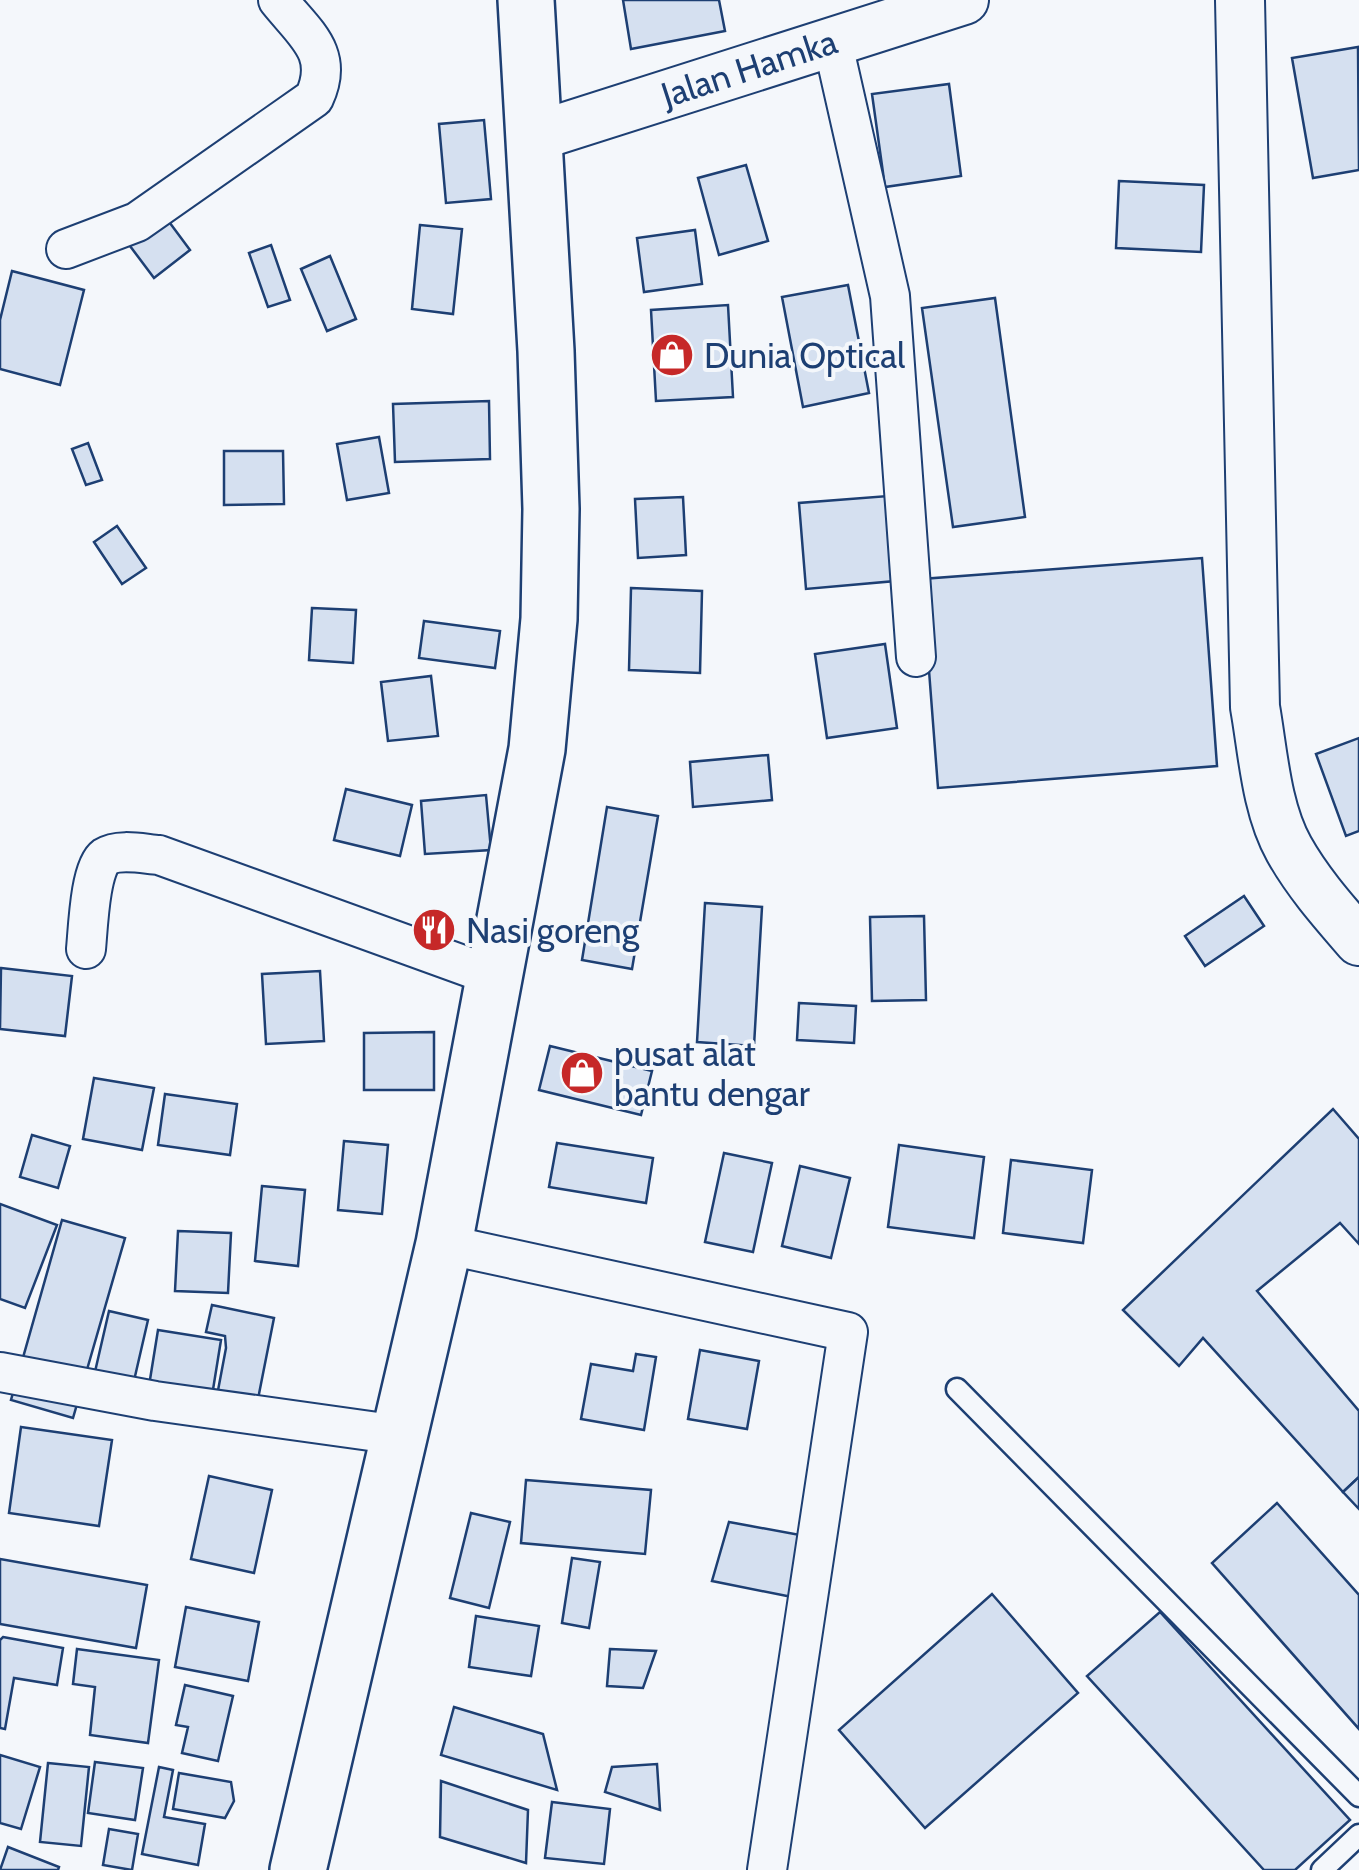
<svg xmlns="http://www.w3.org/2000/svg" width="1359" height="1870" viewBox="0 0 1359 1870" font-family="Cabin,sans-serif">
<rect width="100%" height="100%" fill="#f4f7fb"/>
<g fill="#d5e0f0" stroke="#1d3f73" stroke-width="2.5">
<polygon points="623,0 719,0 725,31 631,49"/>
<polygon points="1358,47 1359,170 1313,178 1292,58"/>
<polygon points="949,84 961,176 885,187 872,94"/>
<polygon points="484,120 491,199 446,203 439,124"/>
<polygon points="746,165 768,241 719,255 698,178"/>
<polygon points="1119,181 1204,185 1201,252 1116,248"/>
<polygon points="164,215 190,250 154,278 127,242"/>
<polygon points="420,225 462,229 453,314 412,309"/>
<polygon points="695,230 702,284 644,292 637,238"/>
<polygon points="271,245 290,300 268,307 249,253"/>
<polygon points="330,256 356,319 327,331 301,269"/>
<polygon points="12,271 84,290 60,385 0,369 0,320"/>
<polygon points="848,285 869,393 803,407 782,297"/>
<polygon points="995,298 1025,517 953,527 922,308"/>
<polygon points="728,305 733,397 656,401 651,310"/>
<polygon points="489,401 490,459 395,462 393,404"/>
<polygon points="379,437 389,493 347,500 337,444"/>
<polygon points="88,443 102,480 86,485 72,449"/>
<polygon points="224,451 283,451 284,504 224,505"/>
<polygon points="888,496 895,581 806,589 799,503"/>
<polygon points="683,497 686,555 638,558 635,499"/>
<polygon points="117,526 146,568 122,584 94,542"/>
<polygon points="1202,558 1217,766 938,788 922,579"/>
<polygon points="631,588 702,591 700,673 629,670"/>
<polygon points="312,608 356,610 353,663 309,660"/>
<polygon points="424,621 500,631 495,668 419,658"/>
<polygon points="885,644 897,728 827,738 815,654"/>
<polygon points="431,676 438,736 388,741 381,682"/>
<polygon points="1359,738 1359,831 1346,836 1316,754"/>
<polygon points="768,755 772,800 693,807 690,762"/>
<polygon points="346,789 412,805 400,856 334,840"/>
<polygon points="486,795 491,850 425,854 421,801"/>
<polygon points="607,807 658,816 632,969 582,960"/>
<polygon points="1244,896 1264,926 1205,966 1185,936"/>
<polygon points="705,903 762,907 754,1046 697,1042"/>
<polygon points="924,916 926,1000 872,1001 870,917"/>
<polygon points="1,968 72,976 65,1036 0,1029"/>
<polygon points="320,971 324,1041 266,1044 262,974"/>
<polygon points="799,1003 856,1006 854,1043 797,1040"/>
<polygon points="434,1032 434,1090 364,1090 364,1033"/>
<polygon points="550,1046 652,1071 641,1115 539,1090"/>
<polygon points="94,1078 154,1088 142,1150 83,1139"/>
<polygon points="165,1094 237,1104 230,1155 158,1145"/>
<polygon points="1333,1109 1359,1139 1359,1244 1340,1223 1257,1291 1359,1411 1359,1477 1343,1492 1203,1338 1179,1366 1123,1310"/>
<polygon points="32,1135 70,1146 58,1188 20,1177"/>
<polygon points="344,1141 388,1145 382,1214 338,1210"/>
<polygon points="557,1143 653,1158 646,1203 549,1187"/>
<polygon points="899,1145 984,1157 974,1238 888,1227"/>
<polygon points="724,1153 772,1163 753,1252 705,1242"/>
<polygon points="1011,1160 1092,1170 1083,1243 1003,1233"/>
<polygon points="800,1166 850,1178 831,1258 782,1246"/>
<polygon points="262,1186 305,1190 298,1266 255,1261"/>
<polygon points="0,1204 57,1225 25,1308 0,1299"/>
<polygon points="62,1220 125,1238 73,1418 11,1400"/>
<polygon points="178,1231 231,1233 228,1293 175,1291"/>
<polygon points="212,1305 274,1318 256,1409 216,1401 226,1348 225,1336 206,1332"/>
<polygon points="109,1311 148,1320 133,1385 94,1376"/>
<polygon points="158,1330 221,1340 211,1402 148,1392"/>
<polygon points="700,1350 759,1361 747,1429 688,1419"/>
<polygon points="636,1354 656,1357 644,1430 581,1419 591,1364 633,1371"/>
<polygon points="21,1427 112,1440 99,1526 9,1513"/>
<polygon points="209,1476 272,1490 254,1573 191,1559"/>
<polygon points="1359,1477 1359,1509 1343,1492"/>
<polygon points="526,1480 651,1490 645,1554 521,1543"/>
<polygon points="1277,1503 1359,1595 1359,1729 1212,1563"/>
<polygon points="471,1513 510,1522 489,1608 450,1598"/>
<polygon points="729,1522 800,1535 792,1597 712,1581"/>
<polygon points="572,1558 600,1562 589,1628 562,1623"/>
<polygon points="0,1559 147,1585 136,1648 0,1624"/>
<polygon points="992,1594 1078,1693 925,1828 839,1730"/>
<polygon points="186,1607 259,1622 248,1681 175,1667"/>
<polygon points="1160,1612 1350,1820 1295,1870 1264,1870 1087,1676"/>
<polygon points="476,1616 539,1626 531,1676 469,1667"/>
<polygon points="3,1637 63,1648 57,1685 14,1678 5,1729 0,1728 0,1640"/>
<polygon points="77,1649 159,1660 148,1743 90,1735 95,1687 73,1684"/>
<polygon points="610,1649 656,1651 643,1688 607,1686"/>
<polygon points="185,1685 233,1696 218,1761 182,1753 188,1727 176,1725"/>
<polygon points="454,1707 543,1734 557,1790 441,1755"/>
<polygon points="0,1755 40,1767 21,1829 0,1823"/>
<polygon points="95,1762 143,1768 135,1820 88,1813"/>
<polygon points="48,1763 89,1767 81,1846 40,1842"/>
<polygon points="657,1764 660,1810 605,1792 612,1767"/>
<polygon points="159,1767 173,1770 164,1817 205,1824 198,1865 142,1854"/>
<polygon points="179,1773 231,1782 234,1801 225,1818 173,1809"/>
<polygon points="441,1781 528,1810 526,1863 440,1837"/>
<polygon points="552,1802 610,1809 604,1864 545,1858"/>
<polygon points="109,1829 138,1834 132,1870 103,1865"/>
<polygon points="8,1847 59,1867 58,1870 0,1870"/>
</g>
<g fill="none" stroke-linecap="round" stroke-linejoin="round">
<g stroke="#1d3f73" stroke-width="25">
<g id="service">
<polyline points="957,1389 1359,1796"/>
<polyline points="1322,1870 1359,1835"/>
</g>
</g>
<g stroke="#1d3f73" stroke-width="42">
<g id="minor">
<polyline points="832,40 890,296 916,657"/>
<path d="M66,249L137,222L314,98C335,53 305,34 278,0"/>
<path d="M86,949C88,929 90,868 105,857C119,848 144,854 159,855L496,977"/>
<polyline points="444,1244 848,1332 767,1870"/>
<polyline points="0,1372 155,1401 399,1435"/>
</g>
</g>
<g stroke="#1d3f73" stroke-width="52">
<g id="tertiary">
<path d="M1240,0L1255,707C1263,752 1266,808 1289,849C1308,883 1334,912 1359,941"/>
<polyline points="534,137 964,0"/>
</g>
</g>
<g stroke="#1d3f73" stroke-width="60">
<polyline id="trunk" points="298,1870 444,1244 537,749 549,619 551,509 546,351 526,0"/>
</g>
<use href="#service" stroke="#f4f7fb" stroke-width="20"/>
<use href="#minor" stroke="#f4f7fb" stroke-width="38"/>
<use href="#tertiary" stroke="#f4f7fb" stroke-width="48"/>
<use href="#trunk" stroke="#f4f7fb" stroke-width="55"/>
</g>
<defs>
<g id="shop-disc" transform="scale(2.25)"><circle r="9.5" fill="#c62828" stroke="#f4f7fb"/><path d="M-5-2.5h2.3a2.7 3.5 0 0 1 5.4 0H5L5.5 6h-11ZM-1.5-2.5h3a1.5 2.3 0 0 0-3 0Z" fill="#fff"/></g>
<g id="restaurant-disc" transform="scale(2.25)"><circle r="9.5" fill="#c62828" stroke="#f4f7fb"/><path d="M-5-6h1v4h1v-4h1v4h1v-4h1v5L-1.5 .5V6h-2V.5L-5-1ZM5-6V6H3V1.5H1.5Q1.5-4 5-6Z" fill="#fff"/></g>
</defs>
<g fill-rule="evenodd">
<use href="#shop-disc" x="672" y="355"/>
<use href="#restaurant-disc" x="434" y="930"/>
<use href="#shop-disc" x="582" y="1073"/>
</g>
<g text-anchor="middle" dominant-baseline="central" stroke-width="8" stroke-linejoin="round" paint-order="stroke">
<g font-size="35" fill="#1d3f73" stroke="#f4f7fb">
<text transform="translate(749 68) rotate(-18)">Jalan Hamka</text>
</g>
<g font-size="35" fill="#1d3f73" stroke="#f4f7fb" text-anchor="start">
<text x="704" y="355">Dunia Optical</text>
<text x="466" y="930">Nasi goreng</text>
<text x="614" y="1053">pusat alat<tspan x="614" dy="40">bantu dengar</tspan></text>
</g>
</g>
</svg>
